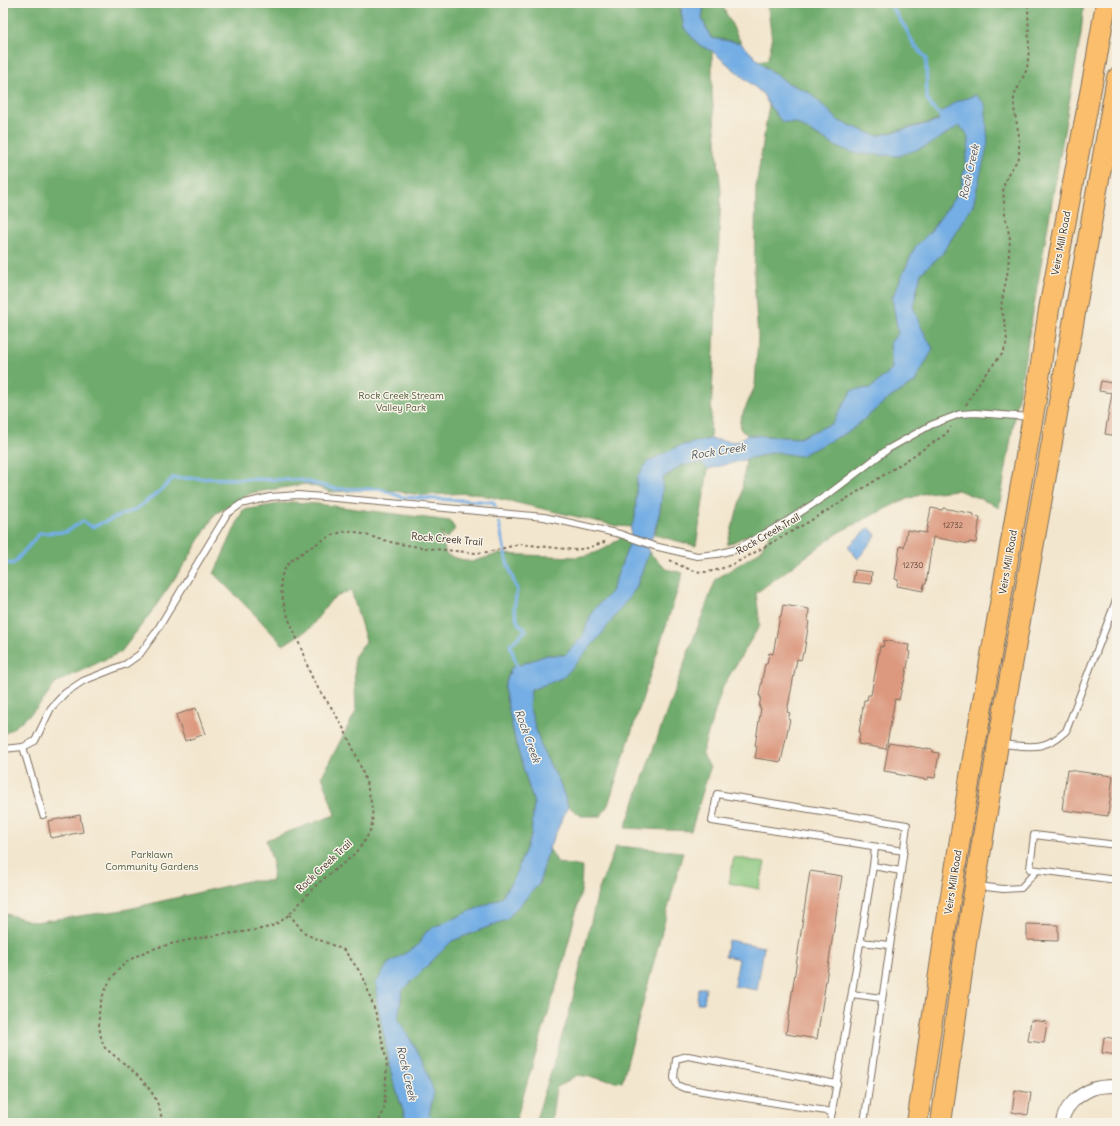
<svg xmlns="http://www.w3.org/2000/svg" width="1120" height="1126" viewBox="0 0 1120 1126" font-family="Delius,sans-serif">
<rect width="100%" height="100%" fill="#f7f3e8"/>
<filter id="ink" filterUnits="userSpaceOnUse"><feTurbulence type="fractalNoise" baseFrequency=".025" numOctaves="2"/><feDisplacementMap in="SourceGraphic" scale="8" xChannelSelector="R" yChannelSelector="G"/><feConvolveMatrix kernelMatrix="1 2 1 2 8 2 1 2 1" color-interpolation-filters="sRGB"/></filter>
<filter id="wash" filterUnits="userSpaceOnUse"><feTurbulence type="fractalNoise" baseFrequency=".012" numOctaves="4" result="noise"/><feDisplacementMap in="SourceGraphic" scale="16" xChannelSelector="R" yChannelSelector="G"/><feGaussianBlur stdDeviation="0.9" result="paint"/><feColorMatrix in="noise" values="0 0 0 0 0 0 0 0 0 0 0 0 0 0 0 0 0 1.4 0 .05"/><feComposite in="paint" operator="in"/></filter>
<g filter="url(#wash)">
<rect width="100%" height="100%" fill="#f3e6ce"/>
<polygon fill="#88c67c" stroke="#62784d" points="734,857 765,863 759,889 729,883"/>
<g fill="#6eab6c" stroke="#546a45">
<path d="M3,3H679L684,28L699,45L712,51V96L721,192L710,439L679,446L637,478L635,518L631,527L617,526L474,493L422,495L381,489L331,492L323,489L306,484L251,493L215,514L188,559L153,610L121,652L55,683C43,706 23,721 3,735Z"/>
<polygon points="704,3 721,3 741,43 711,38 702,19"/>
<polygon points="764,3 1084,3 1081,34 999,508 990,503 958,490 926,493 901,501 841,531 756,593 760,625 723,686 702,753 710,768 691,831 625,828 685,661 716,579 759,552 779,520 727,545 741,498 746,459 775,452 800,455 850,431 888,399 914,383 933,349 920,325 913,306 921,273 942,254 973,205 976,95 955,102 939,114 939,120 877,136 839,121 810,93 786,82 758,61 768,59 772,41 768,9"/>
<polygon points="769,105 782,122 796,123 839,148 927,146 959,126 966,132 969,142 961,189 930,232 915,247 892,298 898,333 890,343 892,369 871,388 852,390 833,423 799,438 748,435 741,430 740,420 755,386 758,337 754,279 756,187"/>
<polygon points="701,463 708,469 696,546 655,535 661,505 663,478 682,465"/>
<path d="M291,502L318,504L450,521L455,529L446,539L441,532L446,555L471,562L498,554L576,557C597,554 605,550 621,537L630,542L611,592L593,610L582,637L565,655H547L511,668L504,688L516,744L534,804L531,836L514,878L501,898L434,927L426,932L417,946L388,964L377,1002L393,1080L407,1123H3V913L34,922L124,910L247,881H272L273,863L266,840L335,815L322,776L356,711L354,657L366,641L351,590L332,599L309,629L283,645L259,619L214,574L243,510Z"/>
<polygon points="649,552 666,569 683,573 608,805 601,816 581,816 568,806 559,781 542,750 529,706 531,690 564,677 636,588"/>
<polygon points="616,846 683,852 622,1082 577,1075 556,1088 551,1123 535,1123 570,1010 598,892"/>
<polygon points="549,848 558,863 582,867 581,892 563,964 515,1123 438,1123 438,1121 429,1115 398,1019 402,991 452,941 506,920 539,884"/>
</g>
<g fill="#74aee4" stroke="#586c81">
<path d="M683,3H704L702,19L711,38L741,43L765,67L786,82L810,93L839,121L877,136L938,121L939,114L955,102L976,95L985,104L988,143L973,205L942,254L921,273L913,306L920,325L933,349L914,383L888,399L850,431L800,456L775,452L708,469L701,463L682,465L663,478C662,503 659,525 647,548L649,552L636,588L601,635L564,677L531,690L529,706L542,750L559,781L568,806L549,848L539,884L506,920L452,941L402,991L398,1019L422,1059L434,1092L429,1115L438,1121V1123H407L393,1080L377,1002L376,983L388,964L417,946L426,932L434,927L501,898L514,878L531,836L534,804L516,744L504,688L511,668L547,655H565L582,637L593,610L611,592L630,542L631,527L635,518L637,478L647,462L679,446L710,439L736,442L748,435L799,438L833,423L852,390L871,388L892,369L890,343L898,333L892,298L915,247L930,232L961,189L969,142L966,132L959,126L927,146L899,156L858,154L839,148L796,123L782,122L769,105L763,94L712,51L699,45L684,28L681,11Z"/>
<polygon points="869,527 876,535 858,559 848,547"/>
<polygon points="728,940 764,947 757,990 734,986 739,959 725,956"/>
<polygon points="698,988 706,988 704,1003 697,1003"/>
</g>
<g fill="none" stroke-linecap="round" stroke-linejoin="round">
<g stroke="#74aee4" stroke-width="3.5">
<polyline points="889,3 906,29 914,45 926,58 927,99 934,110 939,114"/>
<polyline points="499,523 507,562 517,590 514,608 518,623 526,630 510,645 518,669"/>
<polyline points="3,562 13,564 40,533 66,532 83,521 92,527 136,509 159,492 173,478 300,480 336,489 379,489 402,497 493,502 495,506"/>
</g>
</g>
<g id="blocks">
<g fill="#dc997f">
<polygon points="1101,381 1117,384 1117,436 1105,434 1112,393 1099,391"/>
<polygon points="931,508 942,510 943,508 974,514 973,516 980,517 976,543 969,542 969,544 933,537 926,584 924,584 923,591 897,586 898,580 895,579 900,546 904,547 907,530 926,533"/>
<polygon points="855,570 872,572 871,584 853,582"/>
<polygon points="783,605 809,609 808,621 809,621 804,653 803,653 801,660 797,659 787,712 790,713 788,719 790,719 781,762 755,758 757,746 755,746 761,708 759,708 761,696 759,696 765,664 767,664 769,653 773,654 780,616 781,616"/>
<polygon points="884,640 909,645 908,651 910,652 904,683 903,683 899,700 895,699 886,749 858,744 860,732 859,732 864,700 867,700 868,695 871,695 880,646 883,647"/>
<polygon points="196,708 205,734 185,741 176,715"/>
<polygon points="889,743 933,750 933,752 939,753 935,778 928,777 928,780 896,774 896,773 884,771"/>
<polygon points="1067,770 1113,776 1108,816 1062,810"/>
<polygon points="80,815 83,832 51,838 48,821"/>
<polygon points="810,871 842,876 817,1039 786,1034"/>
<polygon points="1027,924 1058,925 1058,941 1027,940"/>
<polygon points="1031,1020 1047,1022 1044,1043 1028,1041"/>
<polygon points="1104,1037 1117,1039 1117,1055 1102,1053"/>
<polygon points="1015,1090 1031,1093 1028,1115 1012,1112"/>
</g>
</g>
</g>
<g filter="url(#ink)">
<use href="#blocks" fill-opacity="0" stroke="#7b6c5c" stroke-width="1"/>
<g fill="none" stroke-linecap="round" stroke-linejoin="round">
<g stroke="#7b6c5c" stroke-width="8">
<g id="service">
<path d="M1001,744C1029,746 1043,752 1066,731L1117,598"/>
<polyline points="23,747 43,815"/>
<polyline points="3,749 23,747 35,741 51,708 65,693 83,681 126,664 140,654 156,632 227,514 241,504 270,497 298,495 335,498 544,517 620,534 654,546 697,556 717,554 737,549 784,523 830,493 888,449 931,425 960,414 975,413 1031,417"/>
<polyline points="1117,845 1034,835 1030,869 1117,880"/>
<polyline points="873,866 875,847"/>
<polyline points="978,886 1003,889 1021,888 1037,870"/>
<polyline points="860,942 890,945"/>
<polyline points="852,994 881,998"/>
<polyline points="832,1112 684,1088 677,1085 674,1078 676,1059 688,1056 837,1084"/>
<polyline points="830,1123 873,866 901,871 907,825 717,794 712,821 904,851"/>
<polyline points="864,1123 901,871"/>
</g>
</g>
<g stroke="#7b6c5c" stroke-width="14">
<path id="minor" d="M1062,1123C1064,1107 1078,1095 1092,1089C1099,1086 1110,1086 1117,1086"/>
</g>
<g stroke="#7b6c5c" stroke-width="22">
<g id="primary">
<polyline points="917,1123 945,933 973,758 1036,399 1049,309 1096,62 1106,3"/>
<polyline points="941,1123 967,936 998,744 1117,78"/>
</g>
</g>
<g stroke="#7b6c5c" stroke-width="2" stroke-dasharray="3 3" stroke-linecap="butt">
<polyline points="966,405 982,378 1003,353 1007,342 1006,329 1001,306 1008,270 1010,239 1005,215 1003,188 1009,172 1019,158 1019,136 1014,108 1014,96 1027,69 1029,49 1028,3"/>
<path d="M670,560C680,566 695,573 707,572C732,568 751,554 773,542C833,509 889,472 946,434L951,427"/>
<polyline points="289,914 305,934 344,950 363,976 377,1017 387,1063 384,1110 378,1123"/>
<path d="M162,1123C160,1088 129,1068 105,1048C98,1035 97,1011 102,998C116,959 143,950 180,942C198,938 216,935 234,933C248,931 262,930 274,925C293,916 303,896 319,883C330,872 345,864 356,852C362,845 371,833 372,823C376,796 351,740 337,717C332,707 324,698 318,688C310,676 306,661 301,648C293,629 282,607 281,586C280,575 285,566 293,559C309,549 333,530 352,531L394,543L425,548L476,553L488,552L520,544L575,550L588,548L607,541"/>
</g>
<use href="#service" stroke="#fff" stroke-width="6"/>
<use href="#minor" stroke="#fff" stroke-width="12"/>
<use href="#primary" stroke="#fabe6d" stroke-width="20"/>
</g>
</g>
<g text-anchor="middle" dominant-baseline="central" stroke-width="3" stroke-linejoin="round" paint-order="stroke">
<g font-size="8" fill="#634636">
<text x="953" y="525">12732</text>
<text x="913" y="565">12730</text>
</g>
<g font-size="10" fill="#3b2a1e" stroke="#f7f3e8">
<text transform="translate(1061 243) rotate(-79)">Veirs Mill Road</text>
<text transform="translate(768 534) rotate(-30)">Rock Creek Trail</text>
<text transform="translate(447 539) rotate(5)">Rock Creek Trail</text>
<text transform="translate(1008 562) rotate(-80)">Veirs Mill Road</text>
<text transform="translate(324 866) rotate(-43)">Rock Creek Trail</text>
<text transform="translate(953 882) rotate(-81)">Veirs Mill Road</text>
</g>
<g font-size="10" fill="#52593a" stroke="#f7f3e8">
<text x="401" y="395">Rock Creek Stream<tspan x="401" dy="12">Valley Park</tspan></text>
<text x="152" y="854">Parklawn<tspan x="152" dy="12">Community Gardens</tspan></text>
</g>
<g font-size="11" font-style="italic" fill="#4f5863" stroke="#f7f3e8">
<text transform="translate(969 172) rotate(-77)">Rock Creek</text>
<text transform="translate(718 451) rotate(-9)">Rock Creek</text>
<text transform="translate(528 736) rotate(70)">Rock Creek</text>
<text transform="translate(407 1073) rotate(77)">Rock Creek</text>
</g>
</g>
<rect width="1120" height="1126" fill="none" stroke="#f7f3e8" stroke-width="16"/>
</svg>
